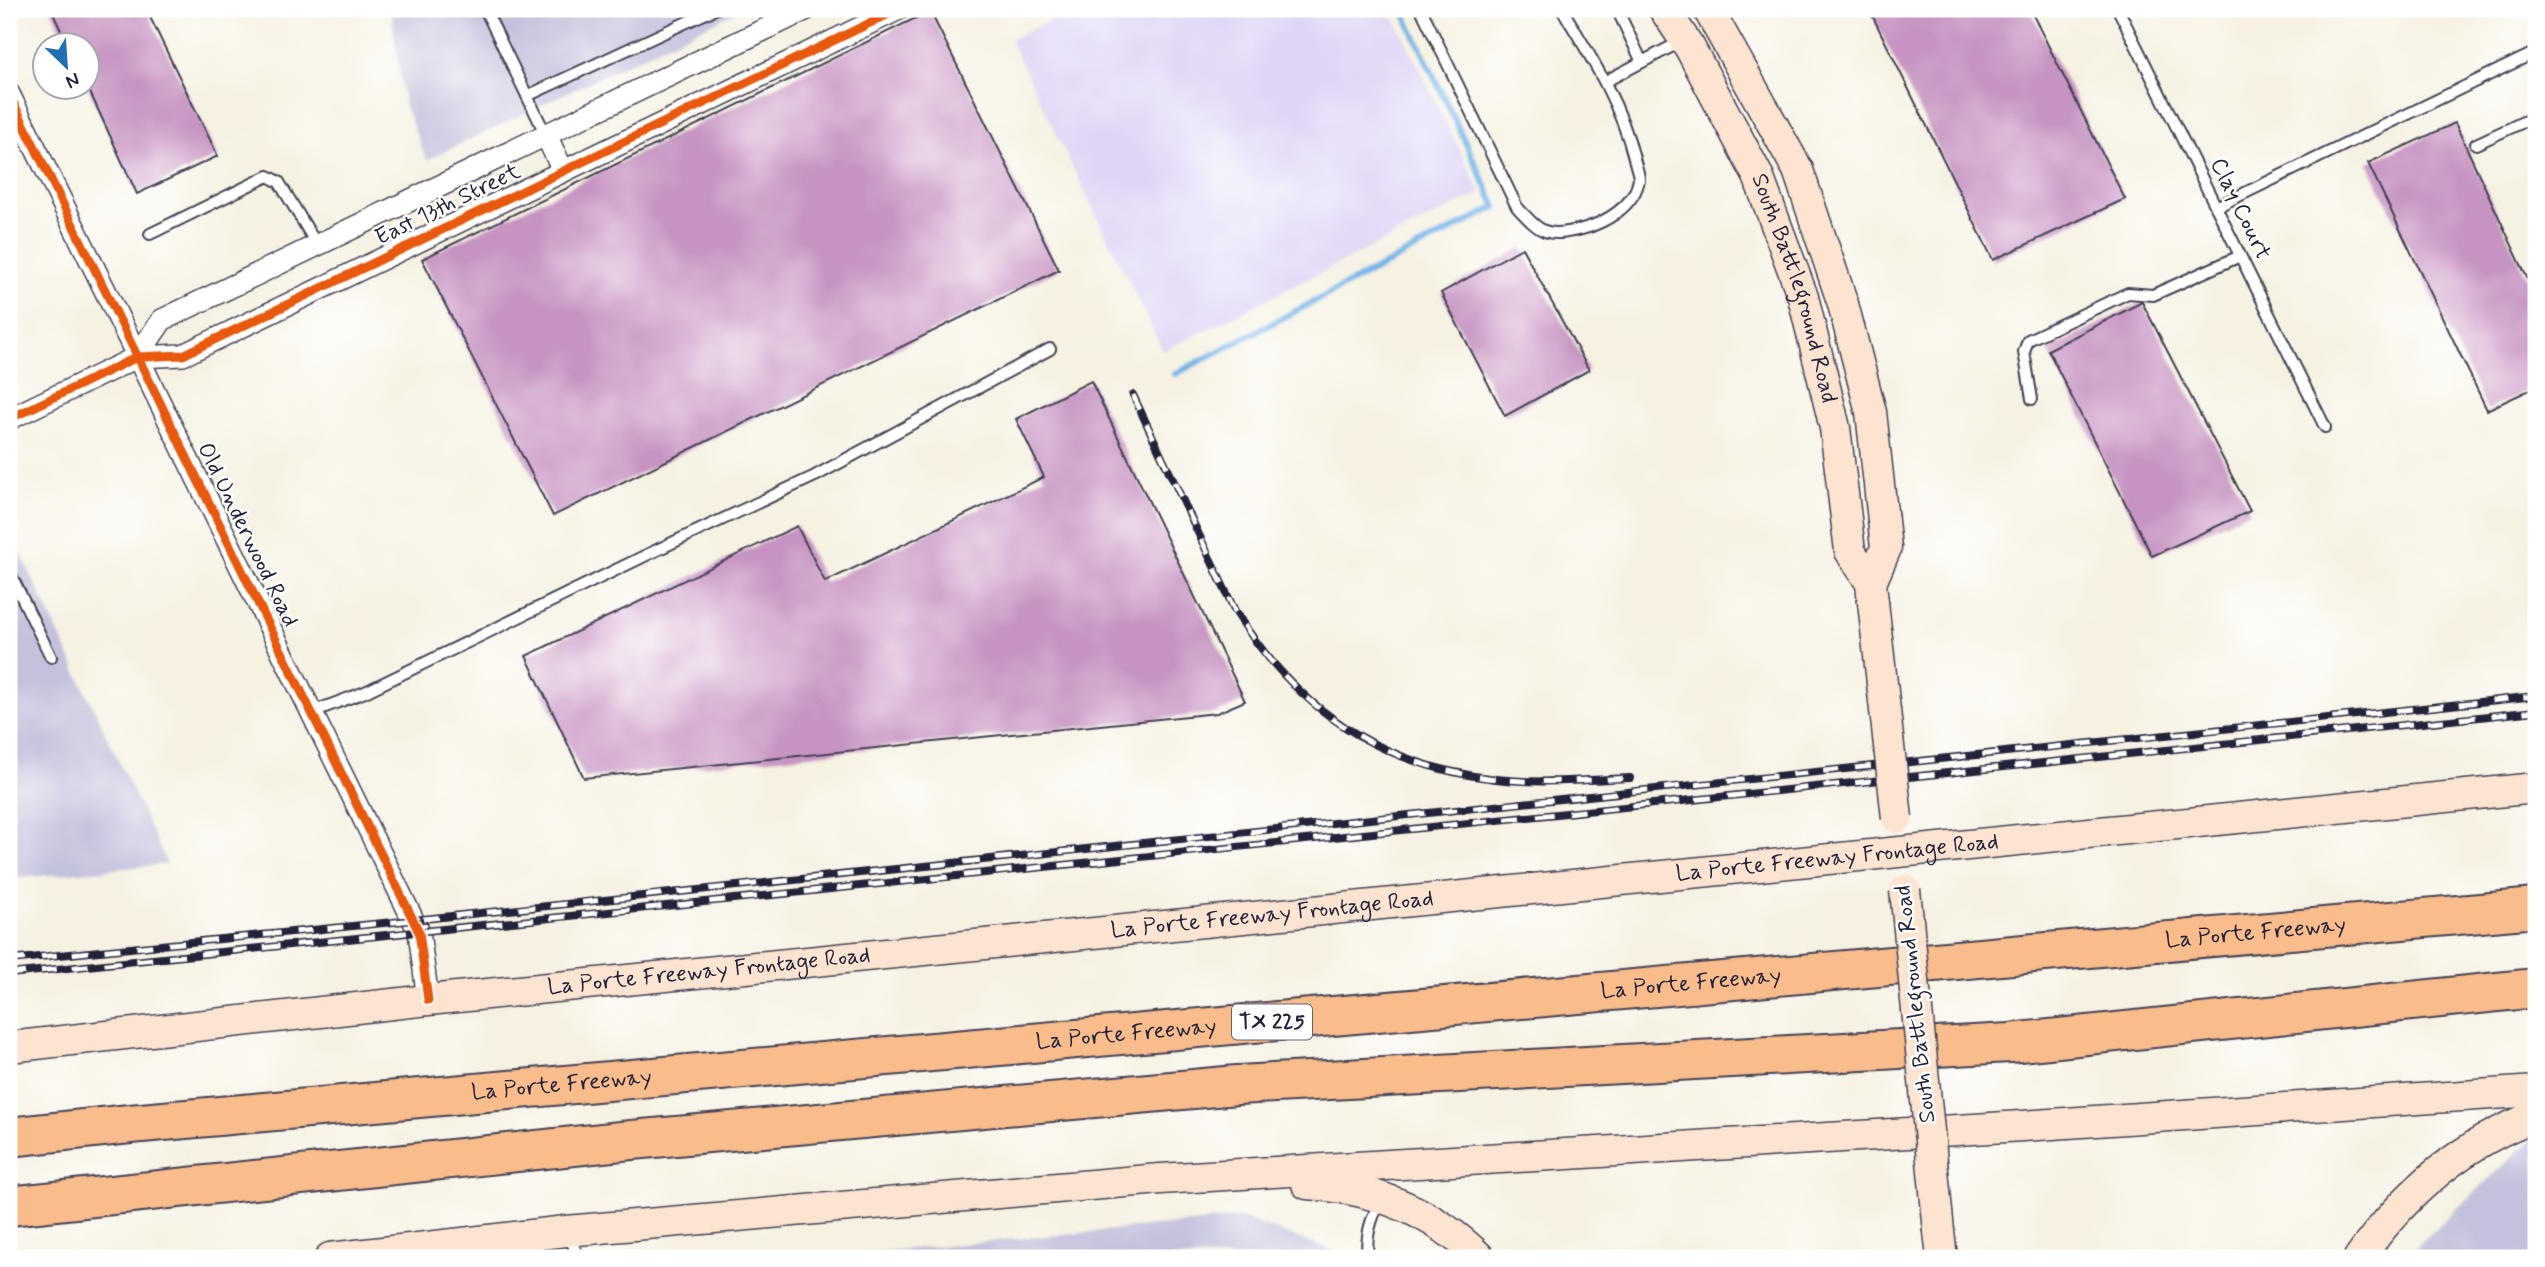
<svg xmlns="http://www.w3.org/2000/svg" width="2545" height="1267" viewBox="0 0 2545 1267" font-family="Mynerve,sans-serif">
<rect width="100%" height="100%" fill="#fff"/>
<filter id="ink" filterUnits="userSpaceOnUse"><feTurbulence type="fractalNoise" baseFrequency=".0143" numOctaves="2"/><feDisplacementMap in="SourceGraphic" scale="14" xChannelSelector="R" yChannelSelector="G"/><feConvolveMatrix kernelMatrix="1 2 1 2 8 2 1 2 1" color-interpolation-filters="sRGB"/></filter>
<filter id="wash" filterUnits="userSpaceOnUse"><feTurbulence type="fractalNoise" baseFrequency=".00686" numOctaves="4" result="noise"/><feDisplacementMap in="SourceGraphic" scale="28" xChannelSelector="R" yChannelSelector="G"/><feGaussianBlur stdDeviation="1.57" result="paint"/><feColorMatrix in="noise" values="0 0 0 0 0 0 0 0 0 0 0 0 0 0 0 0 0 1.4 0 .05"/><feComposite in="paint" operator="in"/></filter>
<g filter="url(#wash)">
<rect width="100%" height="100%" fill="#f6f1e1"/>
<polygon fill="#dfd5f5" points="1073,9 1390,9 1481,193 1163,351 1010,40"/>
<g fill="#c3c1db">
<polygon points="391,9 741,9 427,160 404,104"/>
<polygon points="9,528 167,864 9,879"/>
<polygon points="2536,1135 2536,1258 2404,1258"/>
<polygon points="1241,1218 1353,1258 812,1258"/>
</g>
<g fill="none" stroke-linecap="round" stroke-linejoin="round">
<polyline stroke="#73b4e8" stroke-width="6" points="1175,374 1496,207 1402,9"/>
</g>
<g id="blocks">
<g fill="#c794c1">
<polygon points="51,9 146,9 218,156 137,194 88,88 88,46 68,46"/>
<polygon points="1869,9 2030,9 2125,199 1993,260"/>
<polygon points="930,11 1059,270 553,516 422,259"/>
<polygon points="2455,123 2536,297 2536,387 2487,410 2368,163"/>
<polygon points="1522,248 1589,370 1505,416 1441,293"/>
<polygon points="2142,302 2250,511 2152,556 2048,350"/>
<polygon points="1091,381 1245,701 1217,713 584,778 526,656 797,526 825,582 1044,477 1016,419"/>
</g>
</g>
</g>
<g filter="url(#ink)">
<use href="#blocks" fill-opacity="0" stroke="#424154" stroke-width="2"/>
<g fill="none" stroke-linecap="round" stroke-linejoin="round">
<g stroke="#424154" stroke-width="14">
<g id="service">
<polyline points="485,9 546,135"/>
<path d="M1421,9L1517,207C1541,233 1546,238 1582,229C1605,223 1635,206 1639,179C1639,173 1635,164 1634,158C1620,102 1591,57 1562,9"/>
<polyline points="1617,9 1642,62"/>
<polyline points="2118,9 2325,427"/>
<polyline points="1606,81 1682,41"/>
<polyline points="527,96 715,9"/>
<polyline points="2476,144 2536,116"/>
<polyline points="2216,207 2536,52"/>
<polyline points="150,234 268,176 279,182 317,245"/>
<polyline points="2032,399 2024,352 2028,340 2128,293 2153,295 2240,256"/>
<polyline points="9,571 51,657"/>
<polyline points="312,712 365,692 659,549 815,476 1050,349"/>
<polyline points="568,1234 579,1258"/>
<path d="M1368,1258C1365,1236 1371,1220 1380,1200"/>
</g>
</g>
<g stroke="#424154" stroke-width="24">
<g id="minor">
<polyline points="9,94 419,932 428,1000"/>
<polyline points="546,135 563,171"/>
<polyline points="137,357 162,320 807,9"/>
<polyline points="9,419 137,357 183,355 899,9"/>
</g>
</g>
<g stroke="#424154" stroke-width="33">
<g id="secondary">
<path id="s1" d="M1664,9L1690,48L1758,176L1803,297L1835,428L1850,551L1871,583L1873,602"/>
<polyline points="1708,9 1798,170 1843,304 1871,412 1886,548 1871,583"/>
<path id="s2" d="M9,1047L428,1000L2536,788"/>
<path d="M1307,1184C1373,1188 1433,1211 1480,1258"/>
<polyline points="1939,1231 1942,1258"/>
<polyline points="330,1258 566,1231 1160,1179 2022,1126 2536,1091"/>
<path d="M2359,1258C2404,1194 2462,1143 2536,1116"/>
</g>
</g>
<g stroke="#424154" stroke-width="42">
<g id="motorway">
<path id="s3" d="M9,1137L130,1124L2536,908"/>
<polyline points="9,1206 621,1141 1237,1085 2010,1043 2536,988"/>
</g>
</g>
<use href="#service" stroke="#fff" stroke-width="10"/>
<use href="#minor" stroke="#fff" stroke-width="21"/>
<use href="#secondary" stroke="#fde4d1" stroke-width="30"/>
<use href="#motorway" stroke="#fabc8b" stroke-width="38"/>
<g stroke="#22223b" stroke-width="8">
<g id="rail">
<path d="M1133,395L1235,611C1297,709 1379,766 1496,779C1540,784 1585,780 1630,778"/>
<polyline points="9,960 414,920 2536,696"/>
<polyline points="9,974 1682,801 2536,711"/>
</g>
</g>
<use href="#rail" stroke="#fff" stroke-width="5" stroke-dasharray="16" stroke-linecap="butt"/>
<g stroke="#424154" stroke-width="33" stroke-linecap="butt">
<g id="secondary-bridge">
<polyline points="1873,602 1897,818"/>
<polyline points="1905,890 1939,1231"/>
</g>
</g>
<use href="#secondary-bridge" stroke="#fde4d1" stroke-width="30"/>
<g stroke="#fff" stroke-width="13">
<g id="cycleway">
<polyline points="9,94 419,932 428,1000"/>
<polyline points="9,419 137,357 183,355 899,9"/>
</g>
</g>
<use href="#cycleway" stroke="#e8590c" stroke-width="9"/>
</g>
</g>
<g text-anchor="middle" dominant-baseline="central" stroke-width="5" stroke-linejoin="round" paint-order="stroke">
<rect fill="#fff" stroke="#646476" stroke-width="2" x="1232" y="1004.5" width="80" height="35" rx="5"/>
<g font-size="21" font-weight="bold" fill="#22223b">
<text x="1272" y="1022">TX 225</text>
</g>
<g font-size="23" fill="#22223b" stroke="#fff">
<text transform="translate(448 205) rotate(-26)">East 13th Street</text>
<text transform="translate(2240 209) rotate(64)">Clay Court</text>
<text stroke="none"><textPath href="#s1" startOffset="310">South Battleground Road</textPath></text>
<text transform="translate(247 535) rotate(64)">Old Underwood Road</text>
<text stroke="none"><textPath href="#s2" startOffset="1838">La Porte Freeway Frontage Road</textPath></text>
<text stroke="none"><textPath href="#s2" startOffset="1270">La Porte Freeway Frontage Road</textPath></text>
<text stroke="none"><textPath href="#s3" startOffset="2256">La Porte Freeway</textPath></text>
<text stroke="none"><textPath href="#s2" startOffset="704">La Porte Freeway Frontage Road</textPath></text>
<text stroke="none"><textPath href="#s3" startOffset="1689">La Porte Freeway</textPath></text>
<text transform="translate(1916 1004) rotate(-96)">South Battleground Road</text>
<text stroke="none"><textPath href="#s3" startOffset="1122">La Porte Freeway</textPath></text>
<text stroke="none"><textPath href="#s3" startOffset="555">La Porte Freeway</textPath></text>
</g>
</g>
<rect width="2545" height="1267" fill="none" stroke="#fff" stroke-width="35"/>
<g transform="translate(66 66) rotate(155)"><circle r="33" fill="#ffffff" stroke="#a7a7b1" stroke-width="2"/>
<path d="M0-5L12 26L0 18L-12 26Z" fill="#1f6fb2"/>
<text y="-10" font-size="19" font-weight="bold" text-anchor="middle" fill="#22223b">N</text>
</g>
</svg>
